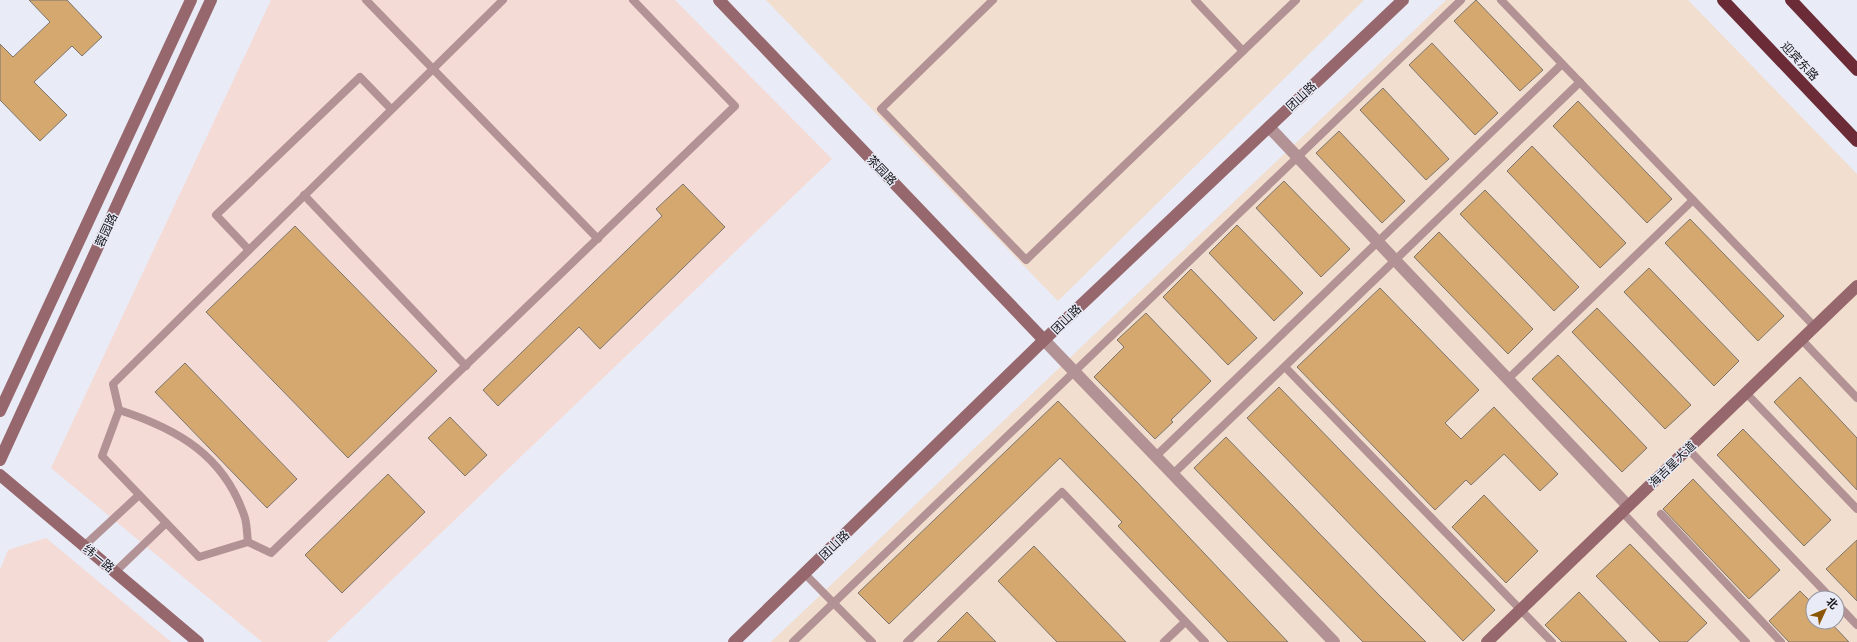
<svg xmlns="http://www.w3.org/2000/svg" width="1857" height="642" viewBox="0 0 1857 642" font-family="'Golos Text','Noto Sans SC',sans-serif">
<rect width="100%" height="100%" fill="#e9ebf6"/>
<g fill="#f1dece" fill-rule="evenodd">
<polygon points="766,0 1364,0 1058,301"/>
<path d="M1446,0H1688L1857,174V642H771ZM1813,598H1837V622H1813Z"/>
</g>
<g fill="#f5dbd6">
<polygon points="271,0 675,0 832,159 327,642 262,642 51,468"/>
<polygon points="46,538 171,642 0,642 0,570 8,550"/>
</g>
<g fill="#d5a870" stroke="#7c756d">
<polygon points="29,0 67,0 102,37 82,56 72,46 34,82 67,115 40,141 0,100 0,44 13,57 50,22"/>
<polygon points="1476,0 1543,70 1520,91 1454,21"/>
<polygon points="1432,43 1498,113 1475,135 1409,65"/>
<polygon points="1383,88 1449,159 1426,180 1360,110"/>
<polygon points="1578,101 1672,199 1647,223 1553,126"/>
<polygon points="1339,131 1405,201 1382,223 1316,153"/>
<polygon points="1532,146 1626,243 1600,268 1507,171"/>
<polygon points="1284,181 1350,249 1321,277 1256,208"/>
<polygon points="683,184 725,227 600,349 579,327 498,406 483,390 662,216 656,209"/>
<polygon points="1485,190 1579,287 1554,311 1460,214"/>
<polygon points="1690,219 1784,316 1758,341 1665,243"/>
<polygon points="1237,225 1303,293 1274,321 1209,253"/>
<polygon points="295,226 437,371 348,458 206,312"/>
<polygon points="1439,232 1533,329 1508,354 1414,257"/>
<polygon points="1649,268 1739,361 1714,386 1624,292"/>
<polygon points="1191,269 1257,338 1228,365 1163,297"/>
<polygon points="1380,288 1479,390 1445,423 1461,439 1494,407 1558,474 1540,491 1504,454 1471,485 1466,480 1435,510 1297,367"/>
<polygon points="1597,308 1691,405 1665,429 1572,332"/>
<polygon points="1146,313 1211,381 1171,420 1173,422 1155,439 1094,377 1124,347 1117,340"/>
<polygon points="1558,355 1647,448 1622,472 1532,379"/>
<polygon points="185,363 297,479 267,508 155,392"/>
<polygon points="1800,377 1857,438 1857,490 1774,402"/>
<polygon points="1279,387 1495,610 1463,641 1247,418"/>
<polygon points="1058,401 1136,481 1288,642 1228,642 1118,526 1122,522 1060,458 889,624 858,593"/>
<polygon points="450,417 487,455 465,476 428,438"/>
<polygon points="1743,429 1831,520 1804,546 1717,455"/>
<polygon points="1226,437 1379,595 1426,642 1363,642 1271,548 1194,468"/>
<polygon points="388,474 425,512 342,593 305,555"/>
<polygon points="1693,479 1780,570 1749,599 1663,509"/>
<polygon points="1484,495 1538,551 1506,583 1452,527"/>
<polygon points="1857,540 1857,601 1826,569"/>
<polygon points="1630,544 1707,623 1687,642 1660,642 1596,576"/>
<polygon points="1034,546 1126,642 1057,642 998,581"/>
<polygon points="1800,591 1813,604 1813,622 1830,622 1849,642 1789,642 1769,621"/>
<polygon points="1579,592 1627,642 1562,642 1545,625"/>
<polygon points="967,612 996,642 937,642"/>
</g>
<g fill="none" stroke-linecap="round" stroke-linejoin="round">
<g stroke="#b39295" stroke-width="8">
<polyline points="366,0 598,239"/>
<polyline points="993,0 881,109 1026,260 1296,0"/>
<polyline points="1195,0 1243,51"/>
<polyline points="1501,0 1815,327"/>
<polyline points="304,195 466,366"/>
<polyline points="249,250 216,215 360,77 391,109"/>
<polyline points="1801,339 1857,398"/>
<polyline points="1285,367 1552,642"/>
<polyline points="1508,379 1693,200"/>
<polyline points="1746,393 1857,509"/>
<path d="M119,410C178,429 225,456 245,518C247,525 247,535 248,542L199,557L102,456L119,410L113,384L503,0"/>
<polyline points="1688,449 1831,598"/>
<polyline points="1156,456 1562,64"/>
<polyline points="1173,474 1580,82"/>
<polyline points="1622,512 1746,642"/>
<polyline points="1661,514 1781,642"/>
<polyline points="248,542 271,553 735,106 633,0"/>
<polyline points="84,546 139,495"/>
<polyline points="115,572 166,523"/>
<polyline points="805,574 872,642"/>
<polyline points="1837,604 1857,625"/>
<polyline points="793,642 1461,0"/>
<polyline points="907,642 1062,492 1205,642"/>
<polyline points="1164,642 1185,622"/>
</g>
<g stroke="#b39295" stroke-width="12">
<polyline points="1269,127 1628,506"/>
<polyline points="1044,340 1334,642"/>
</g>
<g stroke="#96676c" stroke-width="12">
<polyline points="719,0 1044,340"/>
<polyline points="0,411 191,0"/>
<polyline points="0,460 211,0"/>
<polyline points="0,475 198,642"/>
<polyline points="734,642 1044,340 1403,0"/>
<polyline points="1487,642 1857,286"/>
</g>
<g stroke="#6b2c37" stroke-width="12">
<polyline points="1723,0 1857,141"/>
<polyline points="1791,0 1857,70"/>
</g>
</g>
<g text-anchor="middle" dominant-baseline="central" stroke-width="3" stroke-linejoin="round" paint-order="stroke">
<g font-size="12" fill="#151519" stroke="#e9ebf6">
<text transform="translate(1800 61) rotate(47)">迎宾东路</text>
<text transform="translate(1301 96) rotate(-43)">团山路</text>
<text transform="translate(882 170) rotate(46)">茶园路</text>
<text transform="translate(106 230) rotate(-65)">蓉园路</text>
<text transform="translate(1066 319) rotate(-44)">团山路</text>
<text transform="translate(1672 464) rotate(-44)">海吉星大道</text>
<text transform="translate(834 545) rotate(-44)">团山路</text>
<text transform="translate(99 558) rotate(40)">纬一路</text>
</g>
</g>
<g transform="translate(1825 610) rotate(46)"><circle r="19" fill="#e9ebf6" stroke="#94959e"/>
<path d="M0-3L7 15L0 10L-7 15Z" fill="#8c5607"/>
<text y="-6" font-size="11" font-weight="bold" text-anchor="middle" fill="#151519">北</text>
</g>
</svg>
